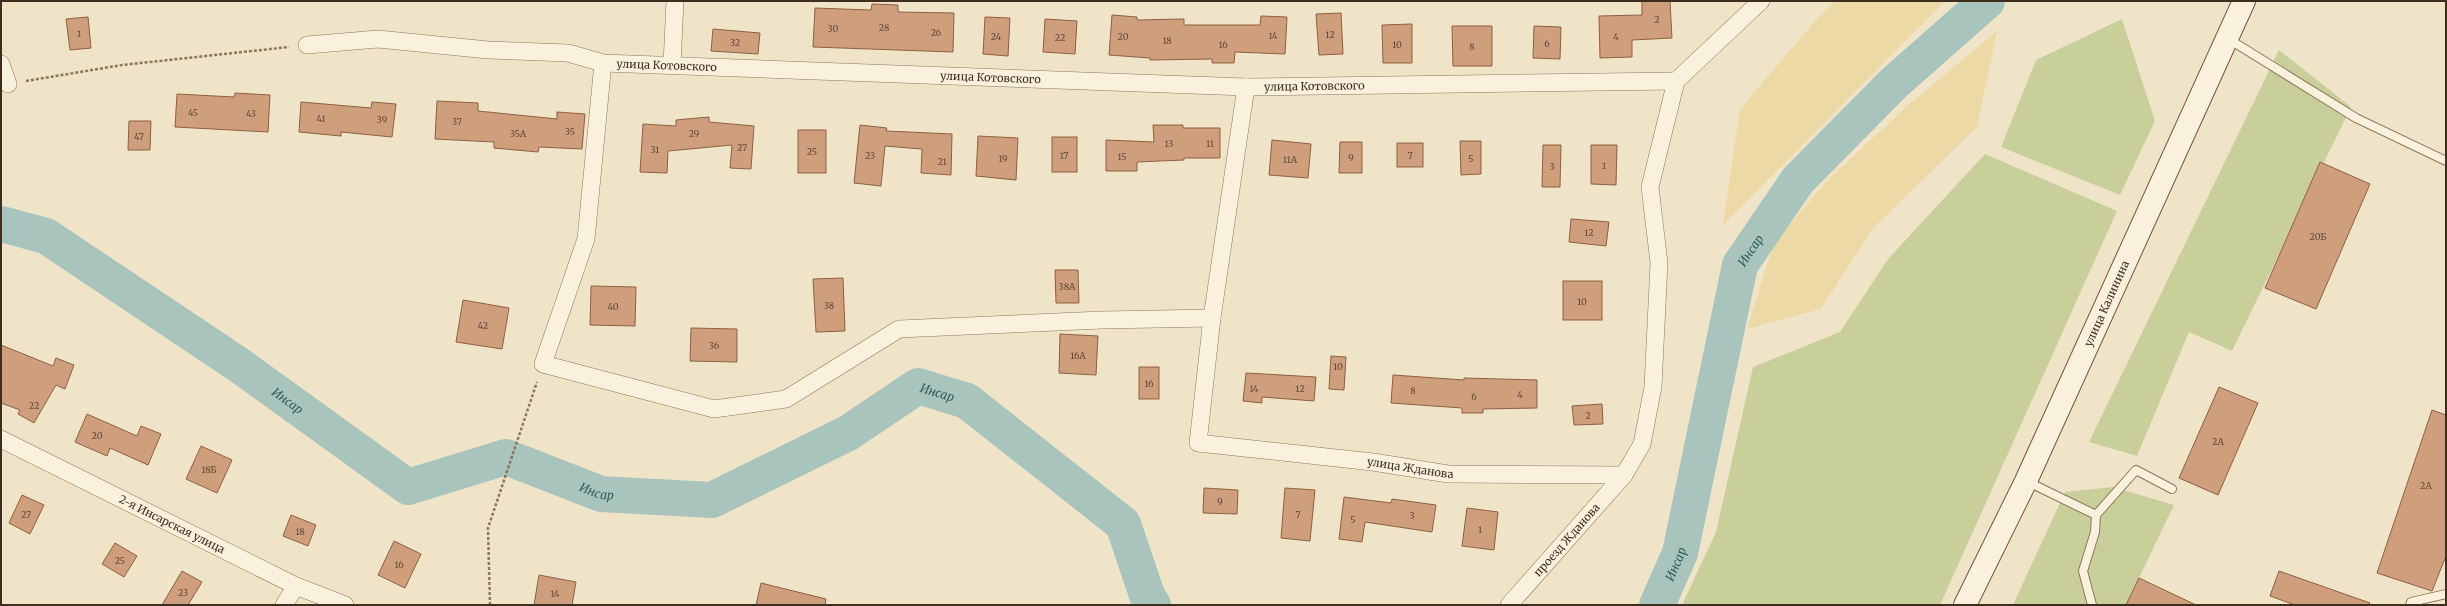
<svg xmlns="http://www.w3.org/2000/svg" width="2447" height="606" viewBox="0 0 2447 606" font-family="Merriweather,serif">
<rect width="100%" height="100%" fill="#f0e4c8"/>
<g fill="#c9cf9b">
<polygon points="2122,19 2155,121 2120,195 2001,147 2036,60"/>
<polygon points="2279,50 2351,107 2232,351 2189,332 2137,456 2089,442"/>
<polygon points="1985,154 2117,211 1940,605 1682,605 1716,532 1753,367 1840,332 1888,259"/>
<polygon points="2113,487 2174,505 2126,605 2013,605 2065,492"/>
</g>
<g fill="#ecd9a5">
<polygon points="1836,1 1945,1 1723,225 1740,109 1817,19"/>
<polygon points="1997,31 1977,127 1872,229 1821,309 1747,329 1774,242 1831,177 1906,107"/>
</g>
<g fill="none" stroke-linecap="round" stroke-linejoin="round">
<g stroke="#a9c4bc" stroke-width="36">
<path id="s1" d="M1,224L46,236L239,365L408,487L506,457L601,494L712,500L848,433L918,386L967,401L1123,524L1147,595L1153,605"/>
<path id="s2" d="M1657,605L1680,553L1740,265L1798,180L1894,83L1987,1"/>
</g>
</g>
<g fill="#cf9f7d" stroke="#8d5f41">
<polygon points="1642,1 1670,1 1672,38 1632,40 1632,57 1600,58 1599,16 1642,15"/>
<polygon points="872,4 898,5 898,12 954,13 953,52 813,47 815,8 871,10"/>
<polygon points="1341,13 1343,54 1319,55 1316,14"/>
<polygon points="1112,15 1137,17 1137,20 1184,19 1184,25 1260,25 1261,16 1287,17 1285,54 1235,52 1234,63 1212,63 1212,59 1150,60 1150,58 1109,55"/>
<polygon points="88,17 91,48 70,50 66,19"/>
<polygon points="985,17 1010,18 1008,56 983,54"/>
<polygon points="1045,19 1077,21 1075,54 1043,52"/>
<polygon points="1412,24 1412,63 1383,63 1382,25"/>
<polygon points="1452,26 1492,26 1492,66 1453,66"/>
<polygon points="1534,26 1561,27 1560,59 1533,58"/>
<polygon points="713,29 760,33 758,54 711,51"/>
<polygon points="235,93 270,95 268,132 175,127 177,94 234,97"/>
<polygon points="437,101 478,103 478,111 557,119 557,112 585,114 582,149 539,147 538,152 494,148 494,142 435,139"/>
<polygon points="301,102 371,108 372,102 396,104 392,137 341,132 341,136 299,132"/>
<polygon points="709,117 709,122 754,126 751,169 730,168 732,145 668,151 667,173 640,172 643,124 676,126 676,120"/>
<polygon points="129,121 151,121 150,150 128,150"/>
<polygon points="860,125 887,128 886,131 952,134 951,175 921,173 922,149 885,146 881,186 854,183"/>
<polygon points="1153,125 1183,125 1183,128 1220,128 1220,158 1184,158 1184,160 1137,162 1137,171 1106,171 1106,140 1154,142"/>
<rect x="798" y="130" width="28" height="43"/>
<polygon points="978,136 1018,138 1016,180 976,176"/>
<rect x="1052" y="137" width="25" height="35"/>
<polygon points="1272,140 1311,144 1308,178 1269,175"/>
<polygon points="1460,141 1481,141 1481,174 1461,175"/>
<polygon points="1340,142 1362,142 1362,173 1339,173"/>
<rect x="1397" y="143" width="26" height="24"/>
<polygon points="1543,145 1561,145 1560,187 1542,187"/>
<polygon points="1591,145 1617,145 1616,185 1591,184"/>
<polygon points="2320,162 2370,184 2316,309 2265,288"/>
<polygon points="1571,219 1609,222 1606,246 1569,242"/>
<polygon points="1055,270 1078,270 1079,303 1056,303"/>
<polygon points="843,278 845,331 816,332 813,279"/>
<rect x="1563" y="281" width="39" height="39"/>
<polygon points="591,286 636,287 635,326 590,325"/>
<polygon points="463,300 509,308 502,349 456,342"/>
<polygon points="691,328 737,329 737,362 690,361"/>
<polygon points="1060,334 1098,336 1096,375 1059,373"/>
<polygon points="1,345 53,366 56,358 74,365 65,389 56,385 34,423 18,414 20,410 1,403"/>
<polygon points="1331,356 1346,357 1344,390 1329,389"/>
<rect x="1139" y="367" width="20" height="32"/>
<polygon points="1246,373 1316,377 1314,401 1262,397 1262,403 1243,401"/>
<polygon points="1393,375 1464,380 1464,378 1537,380 1537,408 1483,409 1483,413 1462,413 1462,408 1391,403"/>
<polygon points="2219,387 2258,403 2218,495 2179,478"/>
<polygon points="1602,404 1603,424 1574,425 1572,406"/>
<polygon points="2432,410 2446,415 2446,556 2432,591 2377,573"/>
<polygon points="87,414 137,436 141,426 161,434 148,465 110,448 107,456 75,442"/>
<polygon points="201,446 232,460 217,493 186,479"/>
<polygon points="1204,488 1238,490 1237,514 1203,513"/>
<polygon points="1285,488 1315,490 1310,541 1281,538"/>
<polygon points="22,495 44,505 30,534 9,523"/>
<polygon points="1344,497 1391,503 1392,499 1436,505 1432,532 1365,522 1362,542 1339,539"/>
<polygon points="1467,508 1498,512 1494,550 1462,546"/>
<polygon points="291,515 316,525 308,546 283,536"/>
<polygon points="394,541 421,554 405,588 378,575"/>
<polygon points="115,543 137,556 124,577 102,564"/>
<polygon points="182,571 202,582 188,605 162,605"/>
<polygon points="2279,571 2370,603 2369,605 2295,605 2270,596"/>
<polygon points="539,575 576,582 572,605 534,605"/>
<polygon points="2139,578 2196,605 2126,605"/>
<polygon points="761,583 826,599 825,605 756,605"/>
</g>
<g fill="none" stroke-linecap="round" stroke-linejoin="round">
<g stroke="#8d765c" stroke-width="10">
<g id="lane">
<polyline points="2227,38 2356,118 2446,161"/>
<polyline points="2026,481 2096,515 2136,470 2172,489"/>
<polyline points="2092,605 2083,571 2095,532 2096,515"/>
<polyline points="2410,605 2411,602 2446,594"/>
</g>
</g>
<g stroke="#8d765c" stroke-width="18">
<g id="street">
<path id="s3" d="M307,45L378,39L488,50L568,53L603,63L1246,87L1676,81"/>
<polyline points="603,63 586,239 543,364 714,409 786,399 899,329 1102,320 1212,318"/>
<polyline points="1,64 8,84"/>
<polyline points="672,65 675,1"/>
<path id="s4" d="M1246,87L1212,318L1198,443L1373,462L1448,474L1624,475"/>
<path id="s5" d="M1,439L296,586L345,605"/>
<polyline points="284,605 296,586"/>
<path id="s6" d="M1509,605L1624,475L1642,444L1653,387L1659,263L1650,187L1676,81L1761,1"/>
</g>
</g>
<g stroke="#6f573f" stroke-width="24">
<g id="secondary">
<path id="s7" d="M1965,605L2026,481L2244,1"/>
</g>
</g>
<g stroke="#8d765c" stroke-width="2.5" stroke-dasharray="3 2" stroke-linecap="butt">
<polyline points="26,81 122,65 289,47"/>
<polyline points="490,605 488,528 537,382"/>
</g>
<use href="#lane" stroke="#faf1dc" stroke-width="8"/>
<use href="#street" stroke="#faf1dc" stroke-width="17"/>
<use href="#secondary" stroke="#faf1dc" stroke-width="22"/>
</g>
<g text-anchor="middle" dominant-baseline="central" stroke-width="4" stroke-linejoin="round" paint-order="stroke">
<g font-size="9" fill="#624a37">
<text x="1657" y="19">2</text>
<text x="884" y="27">28</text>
<text x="833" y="28">30</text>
<text x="936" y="32">26</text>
<text x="79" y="33">1</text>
<text x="1330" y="34">12</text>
<text x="1273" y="35">14</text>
<text x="996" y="36">24</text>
<text x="1123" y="36">20</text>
<text x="1616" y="36">4</text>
<text x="1060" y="37">22</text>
<text x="1167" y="40">18</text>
<text x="735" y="42">32</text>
<text x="1547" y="43">6</text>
<text x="1223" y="44">16</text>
<text x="1397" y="44">10</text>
<text x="1472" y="46">8</text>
<text x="193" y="112">45</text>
<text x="251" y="113">43</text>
<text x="321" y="118">41</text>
<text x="382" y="119">39</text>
<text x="457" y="121">37</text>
<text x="570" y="131">35</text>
<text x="518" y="133">35А</text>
<text x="694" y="133">29</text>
<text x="139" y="136">47</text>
<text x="1169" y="143">13</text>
<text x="1210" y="143">11</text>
<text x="742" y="147">27</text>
<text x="655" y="149">31</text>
<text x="812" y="151">25</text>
<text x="870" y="155">23</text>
<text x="1064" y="155">17</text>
<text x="1410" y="155">7</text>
<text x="1122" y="156">15</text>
<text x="1351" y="157">9</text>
<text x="1003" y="158">19</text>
<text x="1471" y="158">5</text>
<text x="1290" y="159">11А</text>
<text x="942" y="161">21</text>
<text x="1604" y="165">1</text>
<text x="1552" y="166">3</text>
<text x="1589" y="232">12</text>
<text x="2318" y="236">20Б</text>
<text x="1067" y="286">38А</text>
<text x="1582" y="301">10</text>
<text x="829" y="305">38</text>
<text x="613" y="306">40</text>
<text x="483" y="325">42</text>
<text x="714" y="345">36</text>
<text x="1078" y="355">16А</text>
<text x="1338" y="366">10</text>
<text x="1149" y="383">16</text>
<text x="1254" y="388">14</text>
<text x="1300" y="388">12</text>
<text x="1413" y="390">8</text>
<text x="1520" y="394">4</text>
<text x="1474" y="396">6</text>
<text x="34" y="405">22</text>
<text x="1588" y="415">2</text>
<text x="97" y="435">20</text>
<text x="2218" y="441">2А</text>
<text x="209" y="469">18Б</text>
<text x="2426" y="485">2А</text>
<text x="1220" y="501">9</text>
<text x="26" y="514">27</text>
<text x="1298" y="514">7</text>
<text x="1412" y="515">3</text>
<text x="1353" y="519">5</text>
<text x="1480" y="529">1</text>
<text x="300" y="531">18</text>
<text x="120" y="560">25</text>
<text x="399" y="564">16</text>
<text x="183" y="592">23</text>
<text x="555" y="593">14</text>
</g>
<g font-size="11" fill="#3d2e20" stroke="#f7eed8">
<text stroke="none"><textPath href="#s3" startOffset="362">улица Котовского</textPath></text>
<text stroke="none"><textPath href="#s3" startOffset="686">улица Котовского</textPath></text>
<text stroke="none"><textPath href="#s3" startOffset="1010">улица Котовского</textPath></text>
<text stroke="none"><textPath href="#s7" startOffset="333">улица Калинина</textPath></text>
<text stroke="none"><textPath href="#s4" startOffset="573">улица Жданова</textPath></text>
<text stroke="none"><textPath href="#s5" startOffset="191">2-я Инсарская улица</textPath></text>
<text stroke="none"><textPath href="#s6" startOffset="87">проезд Жданова</textPath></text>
</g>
<g font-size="12" font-style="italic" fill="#2f5d5a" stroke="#f7eed8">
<text stroke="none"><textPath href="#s2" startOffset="369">Инсар</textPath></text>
<text stroke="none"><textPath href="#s1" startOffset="1059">Инсар</textPath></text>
<text stroke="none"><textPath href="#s1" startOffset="339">Инсар</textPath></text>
<text stroke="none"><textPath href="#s1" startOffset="687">Инсар</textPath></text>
<text stroke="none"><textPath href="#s2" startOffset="45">Инсар</textPath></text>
</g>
</g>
<rect width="2447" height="606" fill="none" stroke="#3d2e20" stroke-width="4"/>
</svg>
